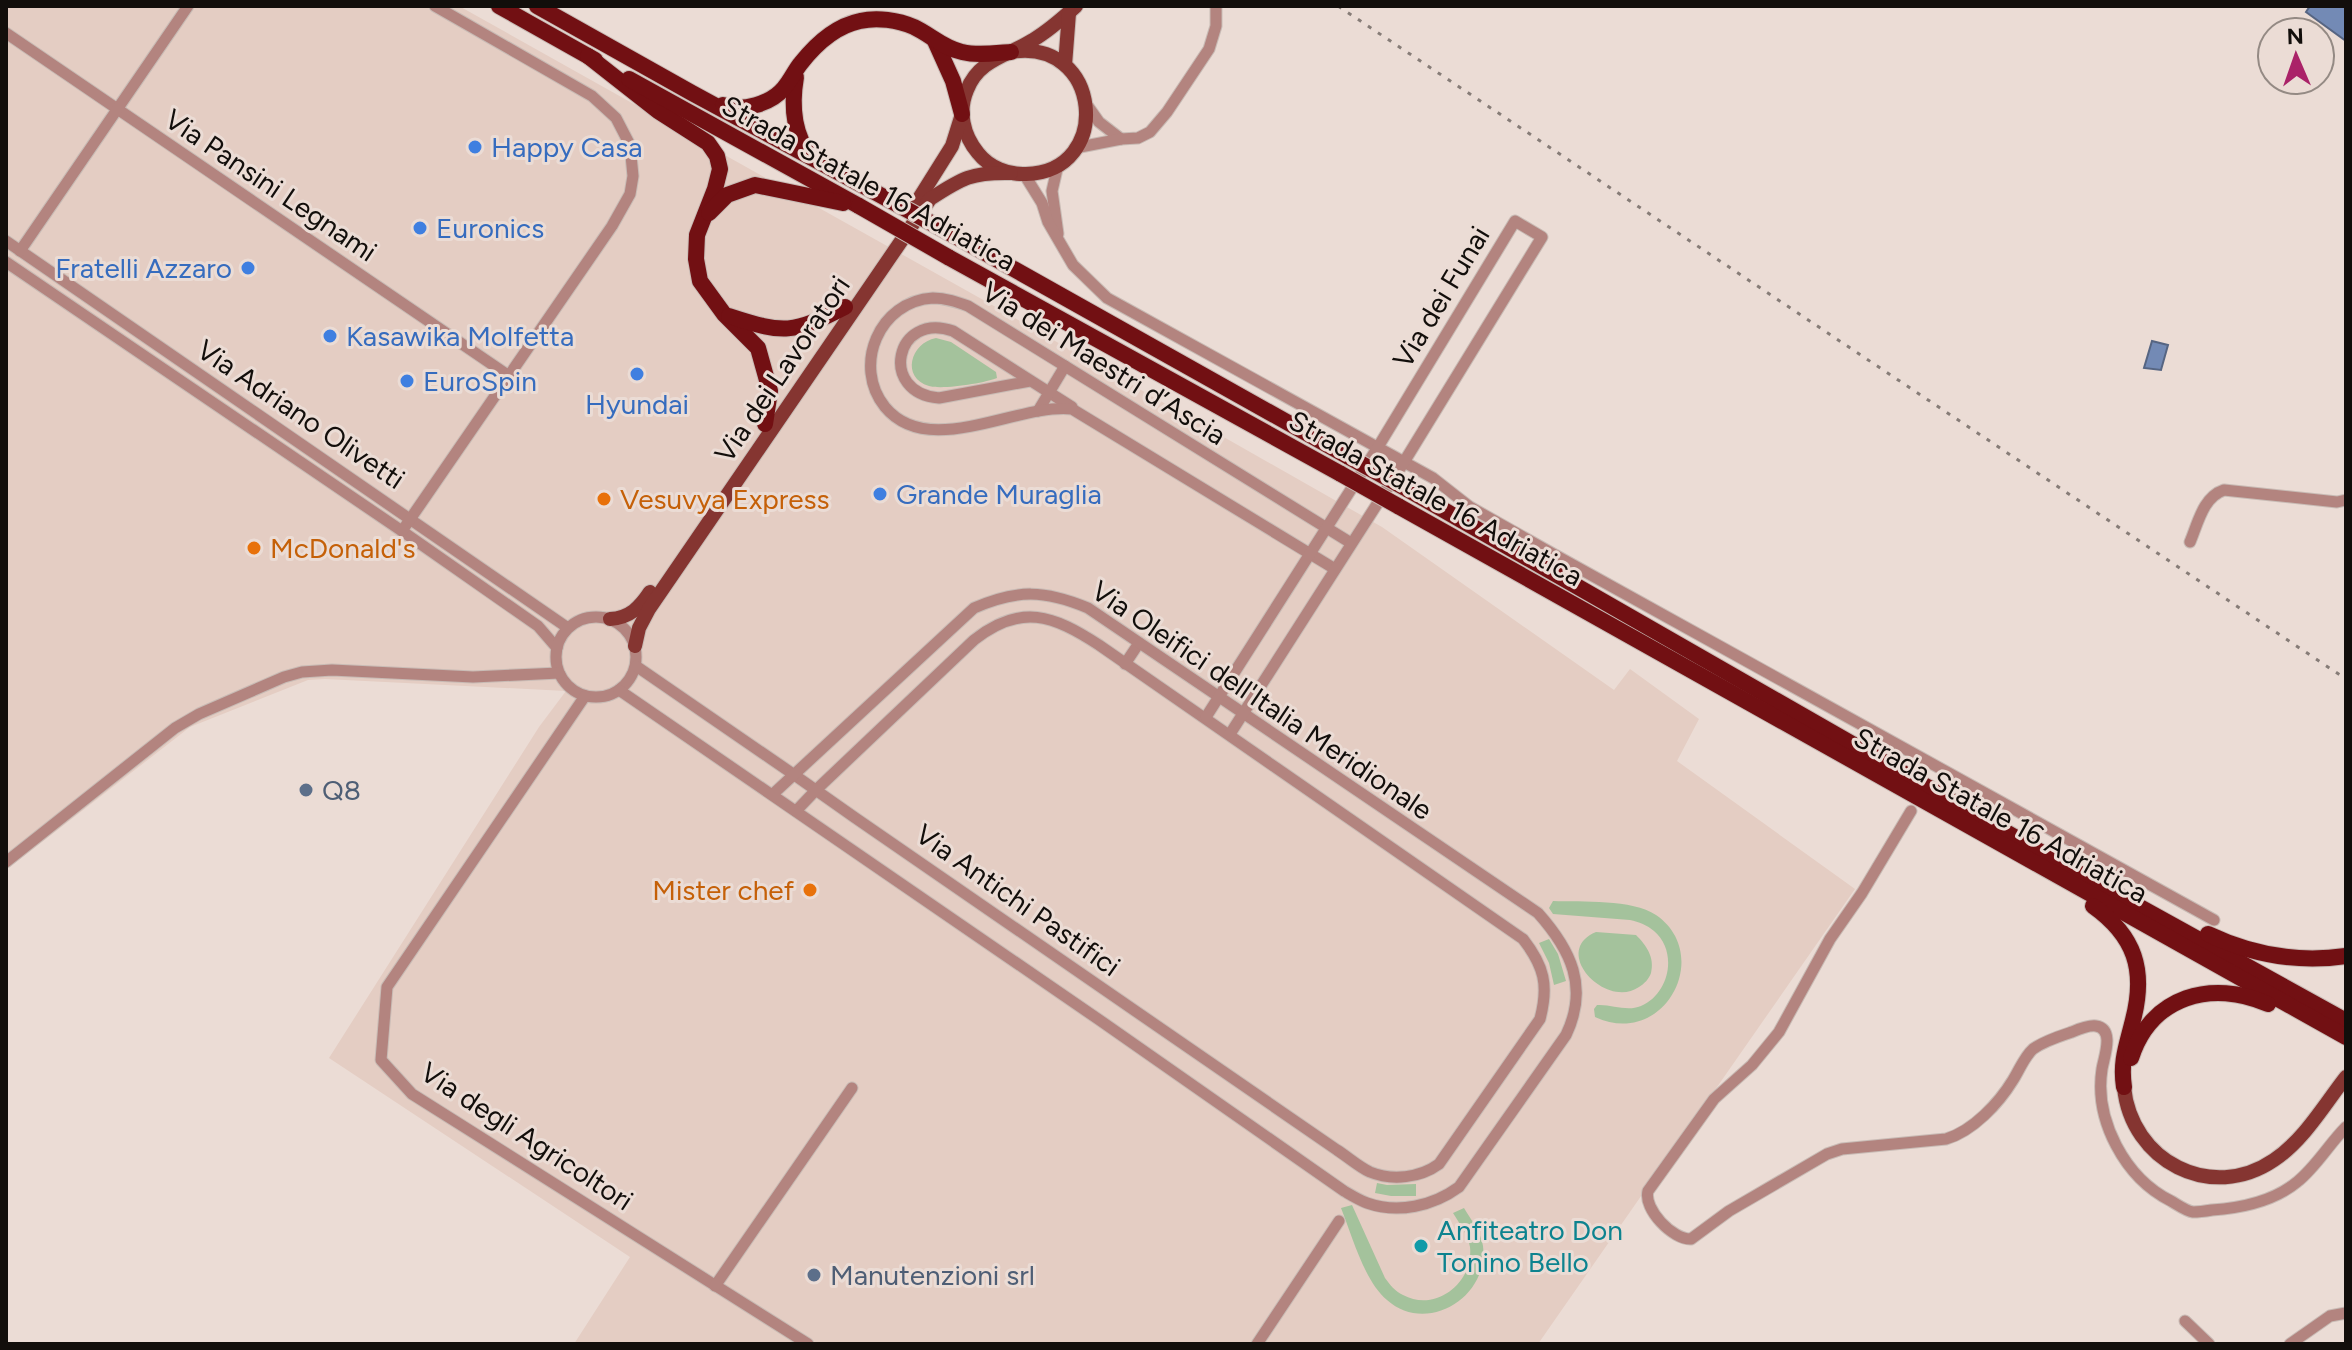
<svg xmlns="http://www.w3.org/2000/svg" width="2352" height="1350" viewBox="0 0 2352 1350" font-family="Figtree,sans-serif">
<rect width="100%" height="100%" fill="#ebdcd5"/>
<polygon fill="#e4cdc3" points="6,6 459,6 978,297 1382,527 1614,690 1630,669 1699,719 1677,761 1855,889 1538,1344 574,1344 630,1257 329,1058 539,727 566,691 325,679 308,680 190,727 6,870"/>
<g fill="#a4c29c">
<path d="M936,338L951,342L996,372L997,378C985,383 942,390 929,386C901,378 910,343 936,338Z"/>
<path d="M1553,901C1582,902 1632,899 1656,915C1714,955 1664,1049 1595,1017L1594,1009L1597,1005C1612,1004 1626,1012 1641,1006C1670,994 1678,951 1654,931C1647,925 1639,922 1630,920L1553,914L1549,908Z"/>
<path d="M1596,932L1636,935C1646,945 1655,957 1651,973C1649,979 1644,984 1639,987C1606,1010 1550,951 1596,932Z"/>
<polygon points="1549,939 1558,954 1566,981 1554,985 1549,963 1539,943"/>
<polygon points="1377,1183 1387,1185 1416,1184 1416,1196 1391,1196 1375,1193"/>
<path d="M1352,1205L1385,1278C1390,1285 1395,1291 1403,1295C1436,1313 1474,1282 1470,1247C1468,1235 1459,1223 1453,1213L1464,1208C1471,1220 1481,1232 1483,1246C1489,1298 1426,1335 1387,1300C1364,1281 1352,1235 1341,1208Z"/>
</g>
<g fill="#738ab5" stroke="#566582" stroke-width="2">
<polygon points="2310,6 2346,6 2346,41 2306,12"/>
<polygon points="2152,341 2168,345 2161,370 2144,368"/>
</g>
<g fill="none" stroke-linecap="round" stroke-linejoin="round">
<g stroke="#c8bbb5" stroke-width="13">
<g id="minor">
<polyline points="6,33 509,376"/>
<polyline points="1087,105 1099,122 1121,139"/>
<polyline points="1075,148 1121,139 1138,138 1150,132 1167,112 1209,49 1216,26 1216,6"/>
<polyline points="1058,165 1052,191 1058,234"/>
<polyline points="1024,174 1042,203 1048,222 1073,265 1107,298 1433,478 1470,507 1555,555 2214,920"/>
<polyline points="6,241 568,628"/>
<polyline points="20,251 188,6"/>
<polyline points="6,262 402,531 538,626 557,648"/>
<path d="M1030,381L939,398C878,393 895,311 953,331L1072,407"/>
<polyline points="1038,411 1065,366"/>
<polyline points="402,531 612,226 630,194 633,176 630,145 616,118 592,96 435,6"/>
<path d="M2190,542C2198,523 2203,497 2224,490L2337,502L2346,500"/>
<path d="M1335,569L1072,409C1016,403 929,460 885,407C852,366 879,301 933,298C946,298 957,302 968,306L1351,543"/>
<circle cx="596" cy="657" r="40"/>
<polyline points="1125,664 1139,643"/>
<path d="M636,666L793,774L854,817L1337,1150C1348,1157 1359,1167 1370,1172C1392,1181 1420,1178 1439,1164L1540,1019C1549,985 1544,966 1523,939L1099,645C1053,615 1021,603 974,640L816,790L796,811"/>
<path d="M619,690L1098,1019L1344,1191C1351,1195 1359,1200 1367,1203C1398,1214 1433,1206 1459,1187L1566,1035C1589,987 1571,950 1538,913L1088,608C1045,590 1017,589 974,608L773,794"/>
<polyline points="585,696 387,987 381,1060 412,1094 808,1344"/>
<polyline points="1206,717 1378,447 1515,221 1542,237 1404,462 1230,734"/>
<path d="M1911,811L1862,893L1830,939L1779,1032L1752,1065L1714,1099L1648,1191C1643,1209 1673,1240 1691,1239L1729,1211L1827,1154L1842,1149L1946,1139C1973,1131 1999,1103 2013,1080C2020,1069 2024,1057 2033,1049C2044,1041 2060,1036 2072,1032C2079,1029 2089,1025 2096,1026C2115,1029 2104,1057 2102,1069C2094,1120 2125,1178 2171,1201C2178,1205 2186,1211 2193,1212C2199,1212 2206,1211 2212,1210C2241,1208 2274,1201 2297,1182C2316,1167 2329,1144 2346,1127"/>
<polyline points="6,862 175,728 199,714 284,677 302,672 332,670 473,677 559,673"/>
<polyline points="715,1286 852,1088"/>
<polyline points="2185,1321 2209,1344"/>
<polyline points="1257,1344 1339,1221"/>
<polyline points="2290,1344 2330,1316 2346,1313"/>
</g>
</g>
<g stroke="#c8bbb5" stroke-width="16">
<g id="major">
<path d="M1011,52C1102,37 1114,172 1026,174C1008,175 989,167 978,153C963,135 958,111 967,90C979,59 1008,56 1033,40C1048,31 1063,18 1076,6"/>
<polyline points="1065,65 1069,13"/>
<polyline points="915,205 952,146 962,114"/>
<path d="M610,619C630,618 640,607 650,592"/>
<path d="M635,646L639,628L649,609L930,199C962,178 972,172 1011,173"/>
<path d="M2124,1087C2131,1161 2211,1203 2274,1160C2304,1140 2324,1105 2346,1077"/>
</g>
</g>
<g stroke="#c8bbb5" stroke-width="18">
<g id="highway">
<polyline points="499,6 595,60"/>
<polyline points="537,6 692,93 871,190"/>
<polyline points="935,41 953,81 962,114"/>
<polyline points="588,56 658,111 708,143 717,156 720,169 715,189 697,235 696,259 700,281 724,314 758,348 770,391 765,424"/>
<path d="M796,77C791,106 793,134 811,157"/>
<polyline points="629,79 859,206"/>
<path d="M723,105C742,112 771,104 784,88C791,80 795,70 801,63C816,44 836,26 860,21C877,17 898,20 914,27C931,35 943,48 962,52C978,56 995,53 1011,52"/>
<polyline points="709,213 727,195 755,185 843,203"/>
<polyline points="955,236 1349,457"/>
<polyline points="948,257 1341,474"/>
<path d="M729,316C784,334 793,334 845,307"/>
<polyline points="1407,489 2060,863 2346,1021"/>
<polyline points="1398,506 2346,1037"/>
<path d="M2093,906C2135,936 2146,970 2133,1020C2127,1045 2120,1061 2124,1087"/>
<path d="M2208,934C2252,955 2297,963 2346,956"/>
<path d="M2131,1058C2151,996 2212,979 2268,1004"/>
</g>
</g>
<use href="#minor" stroke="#b3847f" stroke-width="11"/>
<use href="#major" stroke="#853531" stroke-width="14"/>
<use href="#highway" stroke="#721013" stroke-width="16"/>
<polyline stroke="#867c77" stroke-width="3" stroke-dasharray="4 8" stroke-linecap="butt" points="1338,6 2346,679"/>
<g stroke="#c8bbb5" stroke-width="18" stroke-linecap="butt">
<g id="highway-bridge">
<polyline points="871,190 955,236"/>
<polyline points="859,206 948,257"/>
<polyline points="1349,457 1407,489"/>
<polyline points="1341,474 1398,506"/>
</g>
</g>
<use href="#highway-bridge" stroke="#721013" stroke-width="16"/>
</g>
<g fill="#3f7fe0" stroke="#ebdcd5" stroke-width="3">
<circle cx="475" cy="147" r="8"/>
<circle cx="420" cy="228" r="8"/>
<circle cx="248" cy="268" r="8"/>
<circle cx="330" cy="336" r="8"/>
<circle cx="637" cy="374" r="8"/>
<circle cx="407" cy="381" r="8"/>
<circle cx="880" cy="494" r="8"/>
</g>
<g fill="#e8710a" stroke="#ebdcd5" stroke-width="3">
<circle cx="604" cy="499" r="8"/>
<circle cx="254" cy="548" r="8"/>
<circle cx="810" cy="890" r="8"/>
</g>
<g fill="#5c6f8a" stroke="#ebdcd5" stroke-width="3">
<circle cx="306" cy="790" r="8"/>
<circle cx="814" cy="1275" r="8"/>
</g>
<circle fill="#0f9aa8" stroke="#ebdcd5" stroke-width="3" cx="1421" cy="1246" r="8"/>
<g text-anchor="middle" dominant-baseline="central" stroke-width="6" stroke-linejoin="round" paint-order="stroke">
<g font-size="28" fill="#366cbe" stroke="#ebdcd5" text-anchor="start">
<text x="491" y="147">Happy Casa</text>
<text x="436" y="228">Euronics</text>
<text x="232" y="268" text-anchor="end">Fratelli Azzaro</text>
<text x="346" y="336">Kasawika Molfetta</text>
<text x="423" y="381">EuroSpin</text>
<text x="637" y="404" text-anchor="middle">Hyundai</text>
<text x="896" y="494">Grande Muraglia</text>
</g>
<g font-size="28" fill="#120e0b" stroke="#ebdcd5">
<text transform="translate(869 183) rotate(29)">Strada Statale 16 Adriatica</text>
<text transform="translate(271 185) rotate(34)">Via Pansini Legnami</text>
<text transform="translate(1441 297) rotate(-59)">Via dei Funai</text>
<text transform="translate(1104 363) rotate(32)">Via dei Maestri d’Ascia</text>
<text transform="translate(782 369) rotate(-56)">Via dei Lavoratori</text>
<text transform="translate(301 414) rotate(34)">Via Adriano Olivetti</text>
<text transform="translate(1436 498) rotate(29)">Strada Statale 16 Adriatica</text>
<text transform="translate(1262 700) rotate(34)">Via Oleifici dell'Italia Meridionale</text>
<text transform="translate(2001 815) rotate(29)">Strada Statale 16 Adriatica</text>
<text transform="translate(1018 900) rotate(35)">Via Antichi Pastifici</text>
<text transform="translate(527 1136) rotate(33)">Via degli Agricoltori</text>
</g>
<g font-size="28" fill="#c56008" stroke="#ebdcd5" text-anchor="start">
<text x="620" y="499">Vesuvya Express</text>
<text x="270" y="548">McDonald's</text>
<text x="794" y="890" text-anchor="end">Mister chef</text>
</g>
<g font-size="28" fill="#4e5e75" stroke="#ebdcd5" text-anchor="start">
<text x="322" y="790">Q8</text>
<text x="830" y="1275">Manutenzioni srl</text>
</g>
<g font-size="28" fill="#0d838f" stroke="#ebdcd5" text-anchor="start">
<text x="1437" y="1230">Anfiteatro Don<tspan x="1437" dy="32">Tonino Bello</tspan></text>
</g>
</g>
<rect width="2352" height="1350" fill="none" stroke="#120e0b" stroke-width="16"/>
<g transform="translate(2296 56) rotate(358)"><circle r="38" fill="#ebdcd5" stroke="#948a84" stroke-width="2"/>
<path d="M0-6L14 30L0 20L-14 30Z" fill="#aa2268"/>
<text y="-12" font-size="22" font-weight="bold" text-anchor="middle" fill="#120e0b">N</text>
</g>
</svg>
